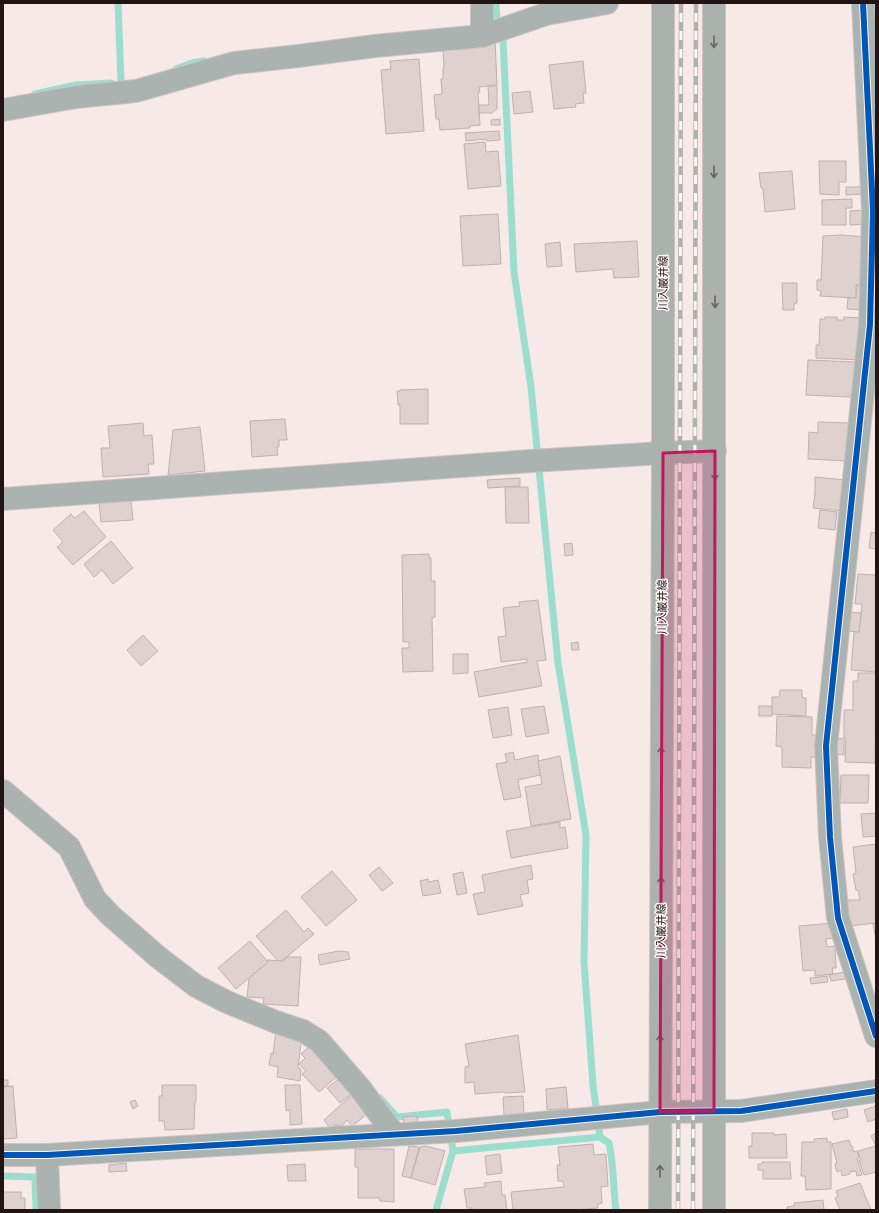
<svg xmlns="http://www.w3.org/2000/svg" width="879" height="1213" viewBox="0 0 879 1213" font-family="Raleway,'Noto Sans JP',sans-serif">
<rect width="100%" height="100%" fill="#f7e9e7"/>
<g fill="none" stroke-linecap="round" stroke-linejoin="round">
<g stroke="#9cdece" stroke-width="7">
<polyline points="118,3 121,82"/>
<polyline points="496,3 497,21 503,39 514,272 531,387 558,663 586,835 584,962 593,1085 600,1137"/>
<polyline points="176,69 192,63 204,61"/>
<polyline points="35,94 76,85 111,83"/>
<path d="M380,1098L397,1117L447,1112L453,1151L600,1137L609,1143C614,1165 613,1188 616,1210"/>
<polyline points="3,1176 35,1177 36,1210"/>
<polyline points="436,1210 453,1151"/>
</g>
</g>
<g fill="#dfd1cf" stroke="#beb1af">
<polygon points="495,39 497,85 479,87 480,92 478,92 480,125 470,126 470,128 440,130 439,119 436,119 434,95 442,94 441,79 443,79 443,68 444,68 443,47"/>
<polygon points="419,59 424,131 386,134 381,70 391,69 390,61"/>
<polygon points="583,61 586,93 583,93 584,103 575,104 576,107 554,109 549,65"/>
<polygon points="488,86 497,86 497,109 492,113 479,113 479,105 489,105"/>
<polygon points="530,91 533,112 514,114 512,93"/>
<polygon points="500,119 500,125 491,125 491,120"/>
<polygon points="499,131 500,140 487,141 487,139 466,141 465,133"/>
<polygon points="485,142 486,152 498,151 501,186 468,189 464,144"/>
<polygon points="819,161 846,161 846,182 839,182 839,195 820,194"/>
<polygon points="792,171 795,209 765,212 763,188 761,188 759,173"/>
<polygon points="846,187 864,187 865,194 846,195"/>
<polygon points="852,199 852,208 846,208 846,225 822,225 822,200"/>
<polygon points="866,210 867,224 850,225 850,211"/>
<polygon points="498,214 501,264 463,266 460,216"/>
<polygon points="841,235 868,237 868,286 856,285 856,298 820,296 821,291 817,290 817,280 821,280 823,236"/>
<polygon points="637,241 639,277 614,278 613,269 576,272 574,244"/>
<polygon points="560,242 562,266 547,267 545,244"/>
<polygon points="782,283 797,283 797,303 794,304 794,310 783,310"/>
<polygon points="857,285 868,286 866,310 847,309 848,298 856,298"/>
<polygon points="825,317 837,317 837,320 844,320 844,317 864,318 862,360 816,358 816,345 819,345 820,319 825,319"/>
<polygon points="808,360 856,362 857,395 850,395 850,397 806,395"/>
<polygon points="428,389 428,424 400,424 400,405 398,405 397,391 400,391 400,390"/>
<polygon points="285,419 287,440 279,440 279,447 277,447 278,455 252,457 250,421"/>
<polygon points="818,422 849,423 847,461 808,459 809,432 818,433"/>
<polygon points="143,423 144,436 152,435 154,464 148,464 149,474 103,477 101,448 110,448 108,426"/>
<polygon points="200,427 205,471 168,475 173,430"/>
<polygon points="815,477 846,480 843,511 813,508 815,494"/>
<polygon points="520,478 520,486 488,488 487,480"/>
<polygon points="505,487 528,487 529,523 506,523"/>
<polygon points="131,500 133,520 101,522 99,502"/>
<polygon points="820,510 837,512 835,530 818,528"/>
<polygon points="84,511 106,537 73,565 57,547 63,542 53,530 71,514 75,518"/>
<polygon points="876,522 876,549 869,548 871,532 875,533"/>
<polygon points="111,541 133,568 113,584 102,570 94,577 84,564"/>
<polygon points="572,543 573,555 565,556 564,544"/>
<polygon points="429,554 429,558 431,558 431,581 435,581 435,617 432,618 433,671 403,672 402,648 409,648 409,642 403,642 402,555"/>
<polygon points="858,574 876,575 876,672 851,670 854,632 859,632 862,604 855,604"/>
<polygon points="538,600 546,660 537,661 542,686 479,697 474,672 527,662 527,659 501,662 498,637 506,636 503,608 520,606 519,602"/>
<polygon points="850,612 861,613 859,632 848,631"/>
<polygon points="143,635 158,651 141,666 127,650"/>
<polygon points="578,642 579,650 572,650 571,643"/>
<polygon points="453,654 468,654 468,673 453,674"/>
<polygon points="858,673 876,673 875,763 845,762 846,738 844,738 844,710 853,710 853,681 858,681"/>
<polygon points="780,690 802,690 802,697 806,698 806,716 772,714 772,697 779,697"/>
<polygon points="544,706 549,733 526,737 521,709"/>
<rect x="759" y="706" width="13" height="10"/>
<polygon points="508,707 512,735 493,738 488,710"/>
<polygon points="777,716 812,717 812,735 822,735 821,757 811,757 811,768 782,767 782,747 776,746"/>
<polygon points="836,738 844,739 844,755 835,754"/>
<polygon points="513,752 515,760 538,755 540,775 518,780 521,797 504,800 496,764 507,762 505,754"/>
<polygon points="560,756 571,819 531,826 525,787 542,784 538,761"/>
<polygon points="841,775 869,775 868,803 840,803"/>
<polygon points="876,813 876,836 863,837 861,814"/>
<polygon points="560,822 560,828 565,827 568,848 511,858 506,831"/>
<polygon points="876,844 876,923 850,926 847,915 847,900 860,900 858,890 856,890 853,874 856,873 853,847"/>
<polygon points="531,865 533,879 527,880 529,893 520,895 523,906 478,915 473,894 485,892 482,875"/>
<polygon points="379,867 393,883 382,891 369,875"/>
<polygon points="332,871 357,900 326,926 301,897"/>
<polygon points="463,872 467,893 457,895 453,874"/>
<polygon points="428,879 429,882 438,880 441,893 423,896 420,881"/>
<polygon points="286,910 304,932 308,928 314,934 282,961 278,961 256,936"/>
<polygon points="833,923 835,938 826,939 827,947 835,946 836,968 832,968 833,974 815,976 815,970 803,971 799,926"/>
<polygon points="876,923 876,940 873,924"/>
<polygon points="250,941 268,962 236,989 218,968"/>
<polygon points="339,951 348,952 350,959 320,965 318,955"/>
<polygon points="288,957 301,957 298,1006 263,1004 264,998 247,997 249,978 268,962 267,960 282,961"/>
<polygon points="844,972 845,979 831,981 829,975"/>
<polygon points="827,976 828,982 811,984 810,978"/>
<polygon points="276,1031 302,1035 298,1068 301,1069 300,1081 277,1077 278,1067 269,1065 271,1053 273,1054"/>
<polygon points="518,1035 525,1092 505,1093 504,1092 475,1094 474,1082 465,1083 465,1067 469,1066 465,1044"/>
<polygon points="312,1044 339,1075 319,1092 302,1074 306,1071 299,1064 305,1058 301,1054"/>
<polygon points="341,1077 354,1092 340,1103 327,1088"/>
<rect x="3" y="1080" width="5" height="6"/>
<polygon points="162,1085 196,1085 196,1102 195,1102 194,1129 165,1130 164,1121 159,1121 159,1096 162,1096"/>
<polygon points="285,1085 300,1085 302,1124 290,1125 290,1110 286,1111"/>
<polygon points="13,1086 17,1138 3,1139 3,1087"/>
<polygon points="566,1087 568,1108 547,1110 546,1089"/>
<polygon points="353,1094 370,1112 352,1126 347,1120 342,1126 334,1125 330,1128 324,1120"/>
<polygon points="523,1096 524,1114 504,1115 503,1097"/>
<polygon points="135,1100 138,1106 133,1109 130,1102"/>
<polygon points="876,1106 876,1119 868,1122 864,1110"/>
<polygon points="847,1109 848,1117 834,1120 832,1112"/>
<polygon points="417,1116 418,1122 404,1124 403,1117"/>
<polygon points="752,1133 774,1133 774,1135 786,1134 787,1158 749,1158 749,1146 752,1146"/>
<polygon points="876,1133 876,1172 864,1175 859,1160 861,1160 858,1151 876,1146 871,1136"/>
<polygon points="827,1138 827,1142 831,1142 831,1189 806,1190 805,1176 801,1176 802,1142 814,1142 814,1139"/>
<polygon points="849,1140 851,1146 852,1146 854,1152 857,1151 859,1158 857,1159 862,1175 857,1176 856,1171 850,1172 850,1174 842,1176 841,1170 837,1172 835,1164 837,1163 832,1144"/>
<polygon points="593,1144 594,1155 606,1154 608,1186 601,1187 602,1203 598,1204 598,1208 574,1210 513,1210 511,1192 564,1187 563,1181 558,1181 557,1165 560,1165 558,1147"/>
<polygon points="409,1146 419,1147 411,1178 402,1176"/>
<polygon points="426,1146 445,1151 435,1185 411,1178 420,1147"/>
<polygon points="355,1149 394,1149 394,1202 380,1201 379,1198 358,1198 358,1167 355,1167"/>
<polygon points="500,1154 502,1173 487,1175 485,1156"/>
<polygon points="762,1162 790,1162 791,1179 763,1179 763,1170 758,1170 758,1164 762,1164"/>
<polygon points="126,1163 127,1171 109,1172 109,1165"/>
<polygon points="305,1164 306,1181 288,1181 287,1165"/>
<polygon points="501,1181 502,1195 505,1195 507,1210 472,1210 472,1208 467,1208 464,1189 485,1187 484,1183"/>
<polygon points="860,1183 871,1210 840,1210 835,1198 838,1196 836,1191"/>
<polygon points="3,1192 21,1192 21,1198 25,1198 25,1210 3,1210"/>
<polygon points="823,1200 824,1210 787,1210 787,1207 794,1206 794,1203"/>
</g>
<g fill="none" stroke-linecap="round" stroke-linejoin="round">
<g stroke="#cfc3c2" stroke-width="24">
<g id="street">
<polyline points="863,3 873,211 870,325 826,746 830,837 838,918 876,1036"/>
<polyline points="482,36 482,3"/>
<polyline points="3,110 76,97 136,91 234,63 298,56 375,46 482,36 546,14 607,3"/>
<polyline points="3,499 531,461 663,453 715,451"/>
<polyline points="3,791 69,847 95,899 110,915 158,957 196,986 227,1002 276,1022 303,1031 319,1041 360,1088 394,1134"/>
<polyline points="3,1155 47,1155 456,1131 660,1112 741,1111 876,1091"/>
<polyline points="47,1155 49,1210"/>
</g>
</g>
<g stroke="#cfc3c2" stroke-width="24">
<g id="secondary">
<polyline points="714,3 714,1210"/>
<polyline points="660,1210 663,453 663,3"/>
</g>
</g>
<use href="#street" stroke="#aab3b0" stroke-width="22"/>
<use href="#secondary" stroke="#abb2ae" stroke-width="22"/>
<g stroke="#b0b2af" stroke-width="4.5">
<g id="rail">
<polyline points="678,1210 681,3"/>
<polyline points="693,1210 696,3"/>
</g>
</g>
<use href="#rail" stroke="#fef6f4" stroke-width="3" stroke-dasharray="9" stroke-linecap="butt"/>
<g stroke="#fef6f4" stroke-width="8">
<g id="cycleway">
<polyline points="863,3 873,211 870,325 826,746 830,837 838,918 876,1036"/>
<polyline points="3,1155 47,1155 456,1131 660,1112 741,1111 876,1091"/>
</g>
</g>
<use href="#cycleway" stroke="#0057b8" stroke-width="6"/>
</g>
<defs><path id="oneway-shaft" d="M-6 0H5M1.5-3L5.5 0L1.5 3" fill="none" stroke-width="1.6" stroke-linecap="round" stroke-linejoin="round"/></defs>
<g stroke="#666360">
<use href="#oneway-shaft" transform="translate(714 42) rotate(90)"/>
<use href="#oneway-shaft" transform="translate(714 172) rotate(90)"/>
<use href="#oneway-shaft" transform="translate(715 302) rotate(90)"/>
<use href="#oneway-shaft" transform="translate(715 474) rotate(90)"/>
<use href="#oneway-shaft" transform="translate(661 753) rotate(-90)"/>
<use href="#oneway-shaft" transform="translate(661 883) rotate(-90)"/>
<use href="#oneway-shaft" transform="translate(660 1041) rotate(-90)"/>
<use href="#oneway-shaft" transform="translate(660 1171) rotate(-90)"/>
</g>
<path fill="#c2185b" fill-opacity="0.2" stroke="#c2185b" stroke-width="3" stroke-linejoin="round" d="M715,451L714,1111L660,1112L663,453Z"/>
<g text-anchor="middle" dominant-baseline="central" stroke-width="3" stroke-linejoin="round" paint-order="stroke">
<g font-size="11" fill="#221412" stroke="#fef6f4">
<text transform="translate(663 283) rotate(-90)">川入巌井線</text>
<text transform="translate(662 607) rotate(-90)">川入巌井線</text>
<text transform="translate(661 931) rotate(-90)">川入巌井線</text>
</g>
</g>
<rect width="879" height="1213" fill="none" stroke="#221412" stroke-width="8"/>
</svg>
